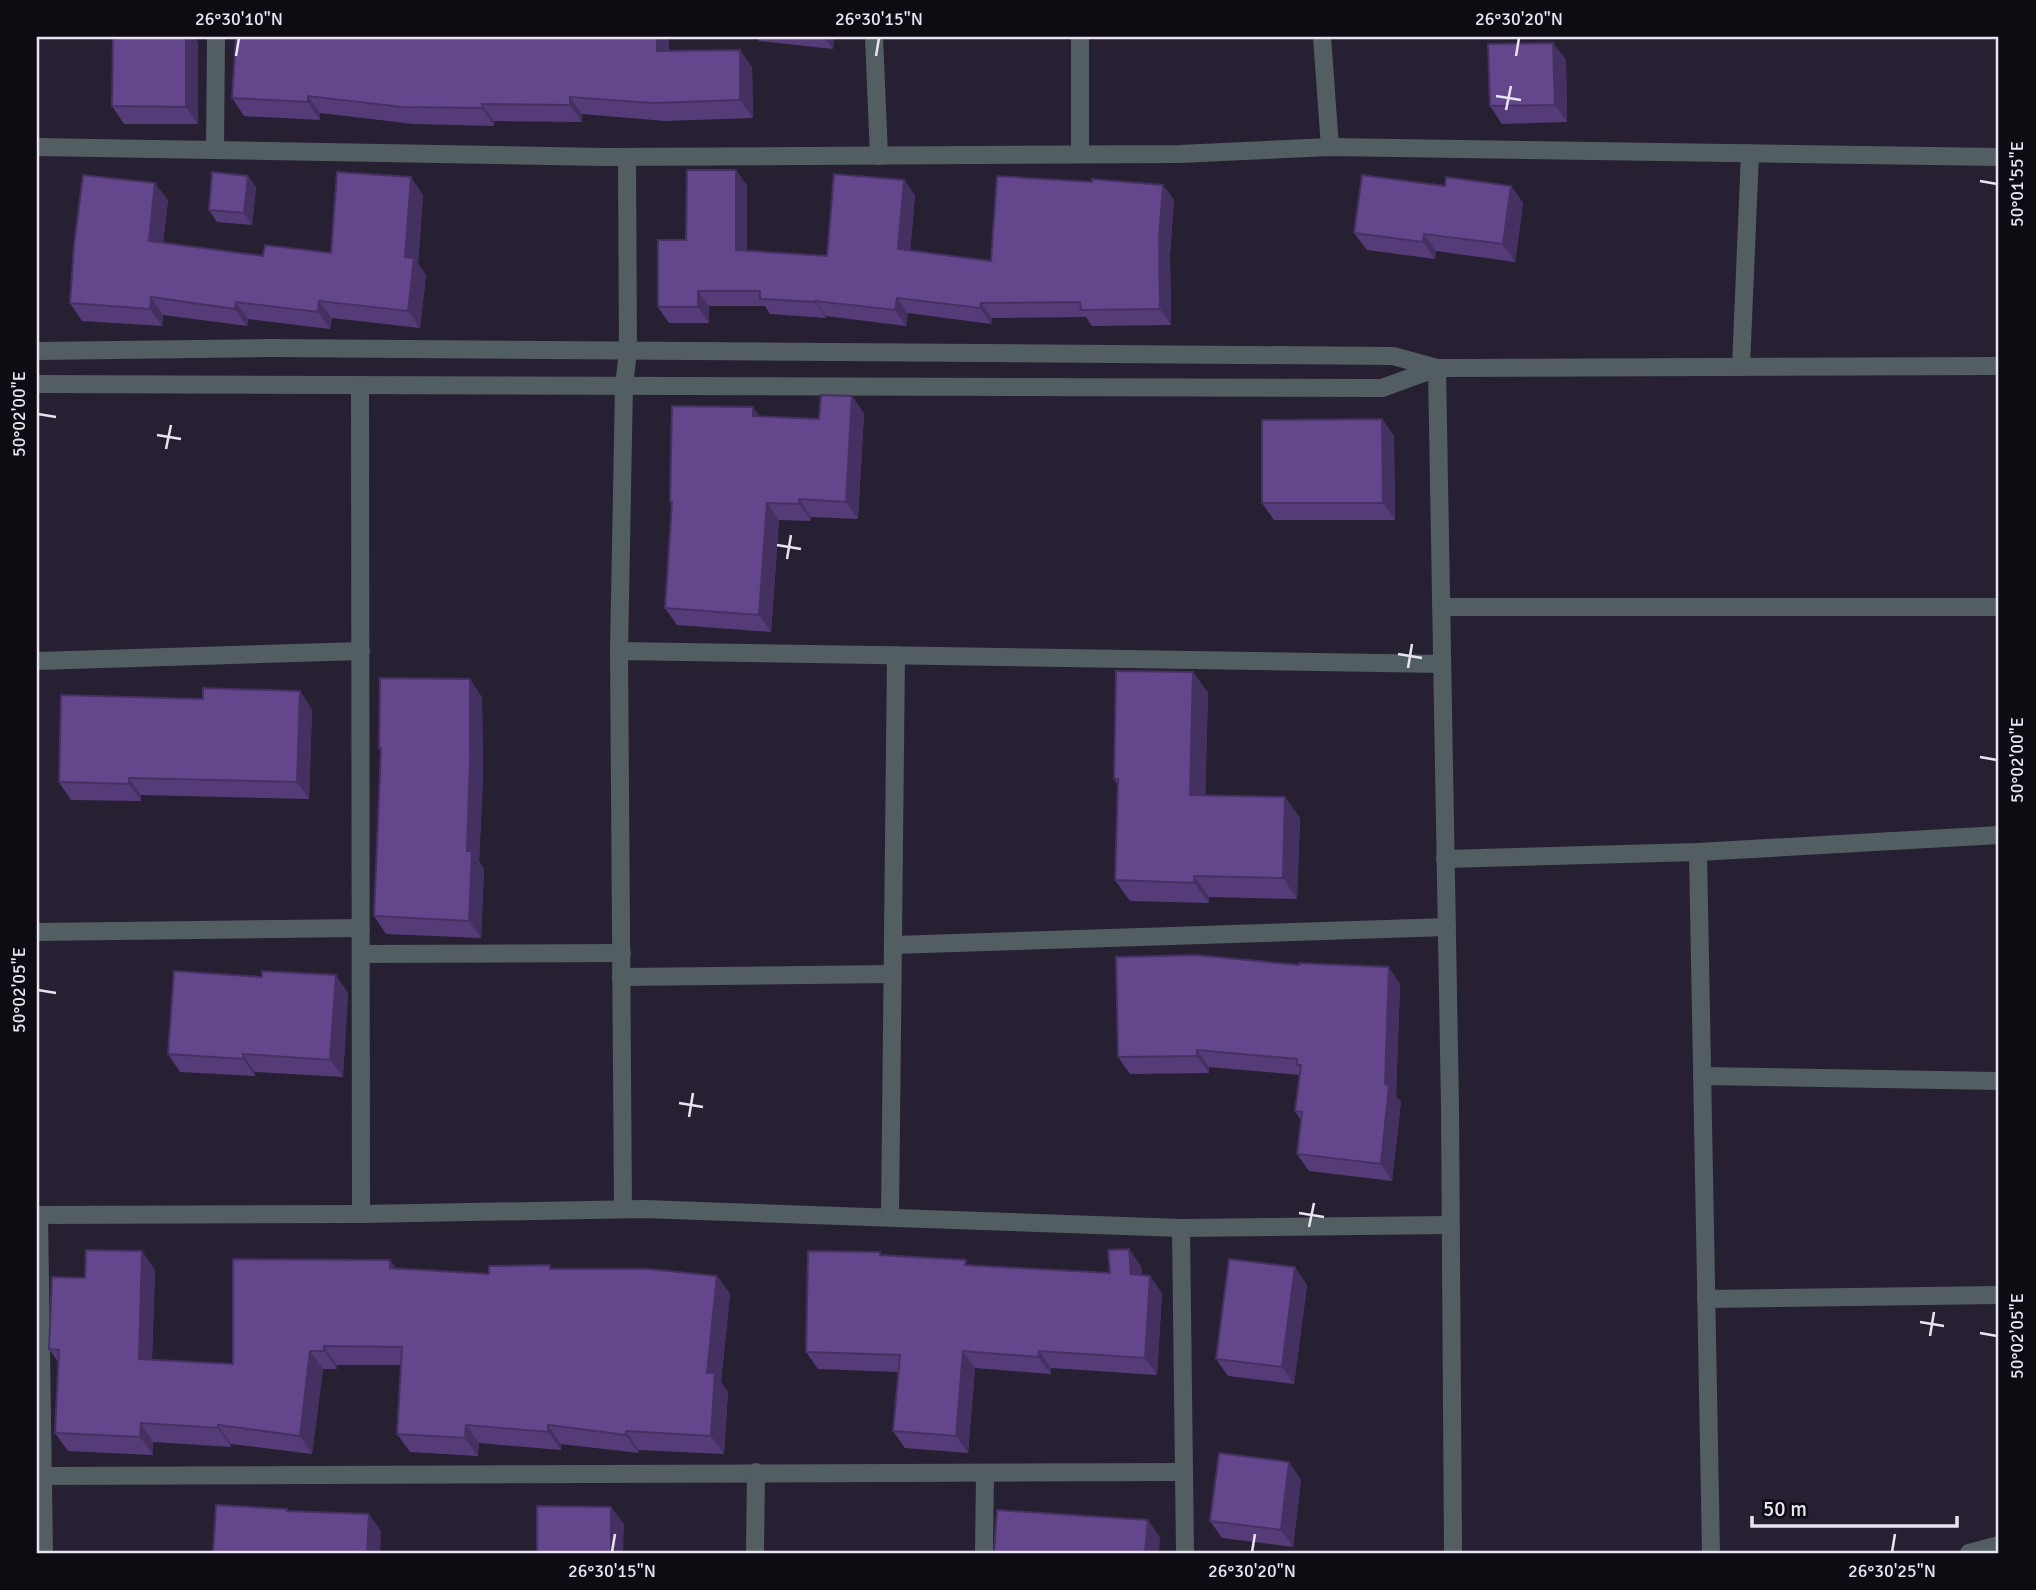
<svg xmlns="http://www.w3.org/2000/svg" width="2036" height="1590" viewBox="0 0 2036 1590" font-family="Signika,sans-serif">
<rect width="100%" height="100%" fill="#272032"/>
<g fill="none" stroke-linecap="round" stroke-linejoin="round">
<g stroke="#525e62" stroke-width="18">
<polyline points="874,37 879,156"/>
<polyline points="1080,37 1080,154"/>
<polyline points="1322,37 1330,147"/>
<polyline points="37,147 605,157 1179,154 1330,147 1999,157"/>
<polyline points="215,150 216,37"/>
<polyline points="37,351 270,348 1393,356 1437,368 1999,366"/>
<polyline points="1741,367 1750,153"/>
<polyline points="1437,368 1450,1107 1453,1553"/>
<polyline points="37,384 1382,388 1437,368"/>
<polyline points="360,385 361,1214"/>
<polyline points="1441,607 1999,607"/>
<polyline points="619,651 624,386 628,351 627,157"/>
<polyline points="37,661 361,651"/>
<polyline points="1698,852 1711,1553"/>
<polyline points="1445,859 1698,852 1999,835"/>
<polyline points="37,932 361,928"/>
<polyline points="893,945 1447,927"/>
<polyline points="361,954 622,953"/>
<polyline points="621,977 892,974"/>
<polyline points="1702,1076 1999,1081"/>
<polyline points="623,1209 619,651 1442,664"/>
<polyline points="37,1215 361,1214 644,1209 1181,1228 1450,1225"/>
<polyline points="39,1215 44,1553"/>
<polyline points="890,1217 896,655"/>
<polyline points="1181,1228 1185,1553"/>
<polyline points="1706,1299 1999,1295"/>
<polyline points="44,1476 1184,1472"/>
<polyline points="755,1553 756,1472"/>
<polyline points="984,1553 985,1473"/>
<polyline points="1969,1553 1999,1545"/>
</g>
</g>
<g fill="#553c78">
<polygon points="113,37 194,37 198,43 198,124 124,124 112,106"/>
<polygon points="234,37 669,37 669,51 752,67 753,118 665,121 582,114 582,122 494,121 494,126 414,124 320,113 320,120 244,116 232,98 235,39"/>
<polygon points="757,37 834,37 833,49 759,41"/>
<polygon points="1553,43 1566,60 1567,122 1502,124 1490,106"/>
<polygon points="736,170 747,186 747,251 827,256 904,180 915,195 910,251 991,261 1092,182 1163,185 1174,200 1170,254 1171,325 1092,326 1086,317 992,318 991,324 908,313 906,326 826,316 826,318 770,314 765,306 709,306 709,323 669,323 658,307 686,240"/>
<polygon points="1445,186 1511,186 1523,203 1515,262 1436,251 1435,259 1367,250 1354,233"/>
<polygon points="256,187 252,225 217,222 209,210"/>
<polygon points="423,195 418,264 426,275 420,328 332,318 330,329 248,319 247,326 163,315 162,326 82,321 70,303 168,200 163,243 263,256 331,253"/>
<polygon points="864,413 858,519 811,517 811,521 779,520 771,632 677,625 665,608 672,505 670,502 760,416 819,419"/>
<polygon points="1382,419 1394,436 1395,520 1274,520 1262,503"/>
<polygon points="1193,672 1208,693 1205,795 1300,818 1297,899 1209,897 1209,903 1130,901 1115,880 1118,785 1114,779"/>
<polygon points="482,697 483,777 479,861 484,869 481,938 386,934 374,916 381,752 379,748"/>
<polygon points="312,709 309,799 141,795 141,801 71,800 59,782"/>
<polygon points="1400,984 1396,1096 1401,1102 1392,1181 1309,1171 1297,1154 1301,1120 1295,1111 1300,1075 1209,1067 1209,1073 1130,1074 1118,1057"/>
<polygon points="348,993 343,1077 255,1072 255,1076 180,1072 168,1054"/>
<polygon points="881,1255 969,1265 1110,1273 1141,1266 1142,1275 1162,1293 1157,1375 1051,1368 1051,1374 975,1368 968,1453 905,1448 893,1431 898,1372 818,1369 806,1352"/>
<polygon points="390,1260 396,1269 489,1274 550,1265 552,1269 717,1276 730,1294 721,1382 728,1392 724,1454 639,1450 639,1453 561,1444 561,1450 479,1443 478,1456 410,1452 397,1434 401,1365 336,1365 337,1369 323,1369 312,1454 231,1444 231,1447 153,1442 153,1455 68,1451 55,1433 58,1362 49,1349 85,1278 155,1270 152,1360 233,1364"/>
<polygon points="1307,1285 1294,1384 1228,1376 1216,1359"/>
<polygon points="1301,1480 1293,1547 1222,1538 1210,1521"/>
</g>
<g fill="#453161">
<polygon points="186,37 194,37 198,43 198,124 186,107"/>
<polygon points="657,37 669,37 669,68 657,51"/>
<polygon points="824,37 834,37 833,49"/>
<polygon points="1553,43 1566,60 1567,122 1555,105"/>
<polygon points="740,50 752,67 753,118 740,100"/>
<polygon points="308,96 320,113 320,120 308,102"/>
<polygon points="570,97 582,114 582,122 570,105"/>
<polygon points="482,104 494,121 494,126 482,108"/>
<polygon points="736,170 747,186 747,266 736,250"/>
<polygon points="248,176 256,187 252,225 244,213"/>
<polygon points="411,177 423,195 418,264 426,275 420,328 408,311 405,257"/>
<polygon points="904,180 915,195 909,265 898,249"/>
<polygon points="155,183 168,200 161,258 149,241"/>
<polygon points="1163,185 1174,200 1170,254 1171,325 1160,309 1159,238"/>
<polygon points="1511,186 1523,203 1515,262 1503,244"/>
<polygon points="1424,234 1436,251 1435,259 1423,242"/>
<polygon points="698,291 709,306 709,323 698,307"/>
<polygon points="151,297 163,315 162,326 150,309"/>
<polygon points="897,298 908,313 906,326 895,310"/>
<polygon points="319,301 332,318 330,329 318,312"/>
<polygon points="815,301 826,316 826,318 815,302"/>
<polygon points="236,302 248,319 247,326 235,309"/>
<polygon points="981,303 992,318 991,324 980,308"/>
<polygon points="852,396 864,413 858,519 846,502"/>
<polygon points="753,407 765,424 753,416"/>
<polygon points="1382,419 1394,436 1395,520 1383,503"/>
<polygon points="799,499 811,517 811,521 799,504"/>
<polygon points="767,503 779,520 771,632 759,615"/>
<polygon points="1193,672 1208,693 1205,815 1190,795"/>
<polygon points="470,679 482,697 483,777 479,861 484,869 481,938 469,921 467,851"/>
<polygon points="300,691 312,709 309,799 297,782"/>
<polygon points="129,778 141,795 141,801 129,784"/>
<polygon points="1285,797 1300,818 1297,899 1283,878"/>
<polygon points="1194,876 1209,897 1209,903 1194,883"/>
<polygon points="1389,967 1400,984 1396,1096 1401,1102 1392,1181 1381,1164"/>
<polygon points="336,975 348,993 343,1077 330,1060"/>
<polygon points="1197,1050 1209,1067 1209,1073 1197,1056"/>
<polygon points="243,1054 255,1072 255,1076 243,1059"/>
<polygon points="1129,1249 1141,1266 1143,1292 1131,1274"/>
<polygon points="142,1251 155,1270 151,1378 139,1359"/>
<polygon points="390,1260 403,1279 390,1268"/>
<polygon points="1295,1267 1307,1285 1294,1384 1282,1367"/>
<polygon points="717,1276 730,1294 721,1382 728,1392 724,1454 711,1436 707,1373"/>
<polygon points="1150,1276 1162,1293 1157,1375 1145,1358"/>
<polygon points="324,1346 336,1365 337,1369 324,1351"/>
<polygon points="310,1351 323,1369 312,1454 300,1436"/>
<polygon points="963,1351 975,1368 968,1453 956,1436"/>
<polygon points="1039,1351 1051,1368 1051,1374 1038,1357"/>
<polygon points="141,1423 153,1442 153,1455 140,1437"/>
<polygon points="218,1425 231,1444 231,1447 218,1428"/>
<polygon points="466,1425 479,1443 478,1456 465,1438"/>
<polygon points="548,1425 561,1444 561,1450 548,1432"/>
<polygon points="626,1431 639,1450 639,1453 626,1435"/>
<polygon points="1289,1462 1301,1480 1293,1547 1281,1530"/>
<polygon points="611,1507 624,1524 623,1553 611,1553"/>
<polygon points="369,1514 381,1531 380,1553 367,1553"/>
<polygon points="1148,1520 1160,1537 1159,1553 1145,1553"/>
</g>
<g fill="#63468b" stroke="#453161" stroke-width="2">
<polygon points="113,37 186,37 186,107 112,106"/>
<polygon points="236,37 657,37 657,51 740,50 740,100 652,103 570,97 570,105 482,104 482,108 402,107 308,96 308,102 232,98"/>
<polygon points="1553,43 1555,105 1490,106 1488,44"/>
<polygon points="687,170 736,170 736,250 827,256 834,174 904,180 898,249 991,261 997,176 1092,182 1092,179 1163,185 1159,238 1160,309 1081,310 1080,302 981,303 980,308 897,298 895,310 815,301 815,302 760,299 760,291 698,291 698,307 658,307 658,240 686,240"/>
<polygon points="212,172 248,176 244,213 209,210"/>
<polygon points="337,172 411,177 405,257 414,258 408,311 319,301 318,312 236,302 235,309 151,297 150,309 70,303 74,245 83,175 155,183 149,241 263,256 265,245 331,253"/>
<polygon points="1362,175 1445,186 1446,177 1511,186 1503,244 1424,234 1423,242 1354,233"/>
<polygon points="821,395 852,396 846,502 799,499 799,504 767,503 759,615 665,608 672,502 670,502 672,406 753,407 753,416 819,419"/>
<polygon points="1382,419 1383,503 1262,503 1262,420"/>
<polygon points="1116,671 1193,672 1190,795 1285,797 1283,878 1194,876 1194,883 1115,880 1118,779 1114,779"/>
<polygon points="380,678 470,679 470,759 467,851 472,851 469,921 374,916 381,748 379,748"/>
<polygon points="203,688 300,691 297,782 129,778 129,784 59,782 61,695 203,699"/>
<polygon points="1196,955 1299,965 1299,963 1389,967 1385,1084 1389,1085 1381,1164 1297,1154 1302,1112 1295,1111 1301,1065 1297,1065 1297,1059 1197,1050 1197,1056 1118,1057 1116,957"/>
<polygon points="174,971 262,977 262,971 336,975 330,1060 243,1054 243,1059 168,1054"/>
<polygon points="1129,1249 1131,1274 1150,1276 1145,1358 1039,1351 1038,1357 963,1351 956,1436 893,1431 900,1355 806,1352 808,1251 880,1252 880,1255 966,1260 965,1265 1110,1273 1108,1250"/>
<polygon points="86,1250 142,1251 139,1359 233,1364 233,1259 390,1260 390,1268 489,1274 489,1266 550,1265 550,1269 649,1269 717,1276 707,1373 715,1373 711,1436 626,1431 626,1435 548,1425 548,1432 466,1425 465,1438 397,1434 402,1347 324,1346 324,1351 310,1351 300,1436 218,1425 218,1428 141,1423 140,1437 55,1433 59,1350 49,1349 52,1277 85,1278"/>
<polygon points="1229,1259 1295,1267 1282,1367 1216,1359"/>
<polygon points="1219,1453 1289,1462 1281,1530 1210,1521"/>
<polygon points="216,1505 287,1509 287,1511 369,1514 367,1553 213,1553"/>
<polygon points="537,1506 611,1507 611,1553 537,1553"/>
<polygon points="997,1510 1148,1520 1145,1553 994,1553"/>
</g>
<path fill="none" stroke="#e8e4f0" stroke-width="2.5" d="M236,56L239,38M876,56L879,38M1516,56L1519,38M1496,96L1521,100M1506,110L1511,86M1980,181L1997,184M38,414L56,417M157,435L181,439M166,449L171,425M777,545L801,549M787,559L791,535M1398,654L1422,658M1408,668L1412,644M1980,757L1997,760M38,990L56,993M679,1103L703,1107M689,1117L693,1093M1299,1213L1324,1217M1309,1227L1314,1203M1920,1322L1944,1326M1980,1333L1997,1336M1930,1336L1934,1312M612,1552L615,1534M1252,1552L1255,1534M1892,1552L1895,1534"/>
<rect width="2036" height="1590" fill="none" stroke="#0e0b13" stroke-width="77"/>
<path d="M1752 1516v10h205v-10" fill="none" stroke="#e8e4f0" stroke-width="3.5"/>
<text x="1763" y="1516" font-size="21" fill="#e8e4f0" stroke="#0e0b13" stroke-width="5" paint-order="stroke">50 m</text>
<rect x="38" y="38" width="1959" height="1514" fill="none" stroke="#e8e4f0" stroke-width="2.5"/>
<g font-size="18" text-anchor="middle" fill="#e8e4f0">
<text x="239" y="25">26°30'10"N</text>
<text x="879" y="25">26°30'15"N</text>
<text x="1519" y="25">26°30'20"N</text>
<text transform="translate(2017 184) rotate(-90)" y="6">50°01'55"E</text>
<text transform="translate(19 414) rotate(-90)" y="6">50°02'00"E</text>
<text transform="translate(2017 760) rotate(-90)" y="6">50°02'00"E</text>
<text transform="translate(19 990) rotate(-90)" y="6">50°02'05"E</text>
<text transform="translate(2017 1336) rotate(-90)" y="6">50°02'05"E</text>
<text x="612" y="1577">26°30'15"N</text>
<text x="1252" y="1577">26°30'20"N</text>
<text x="1892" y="1577">26°30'25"N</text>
</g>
</svg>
